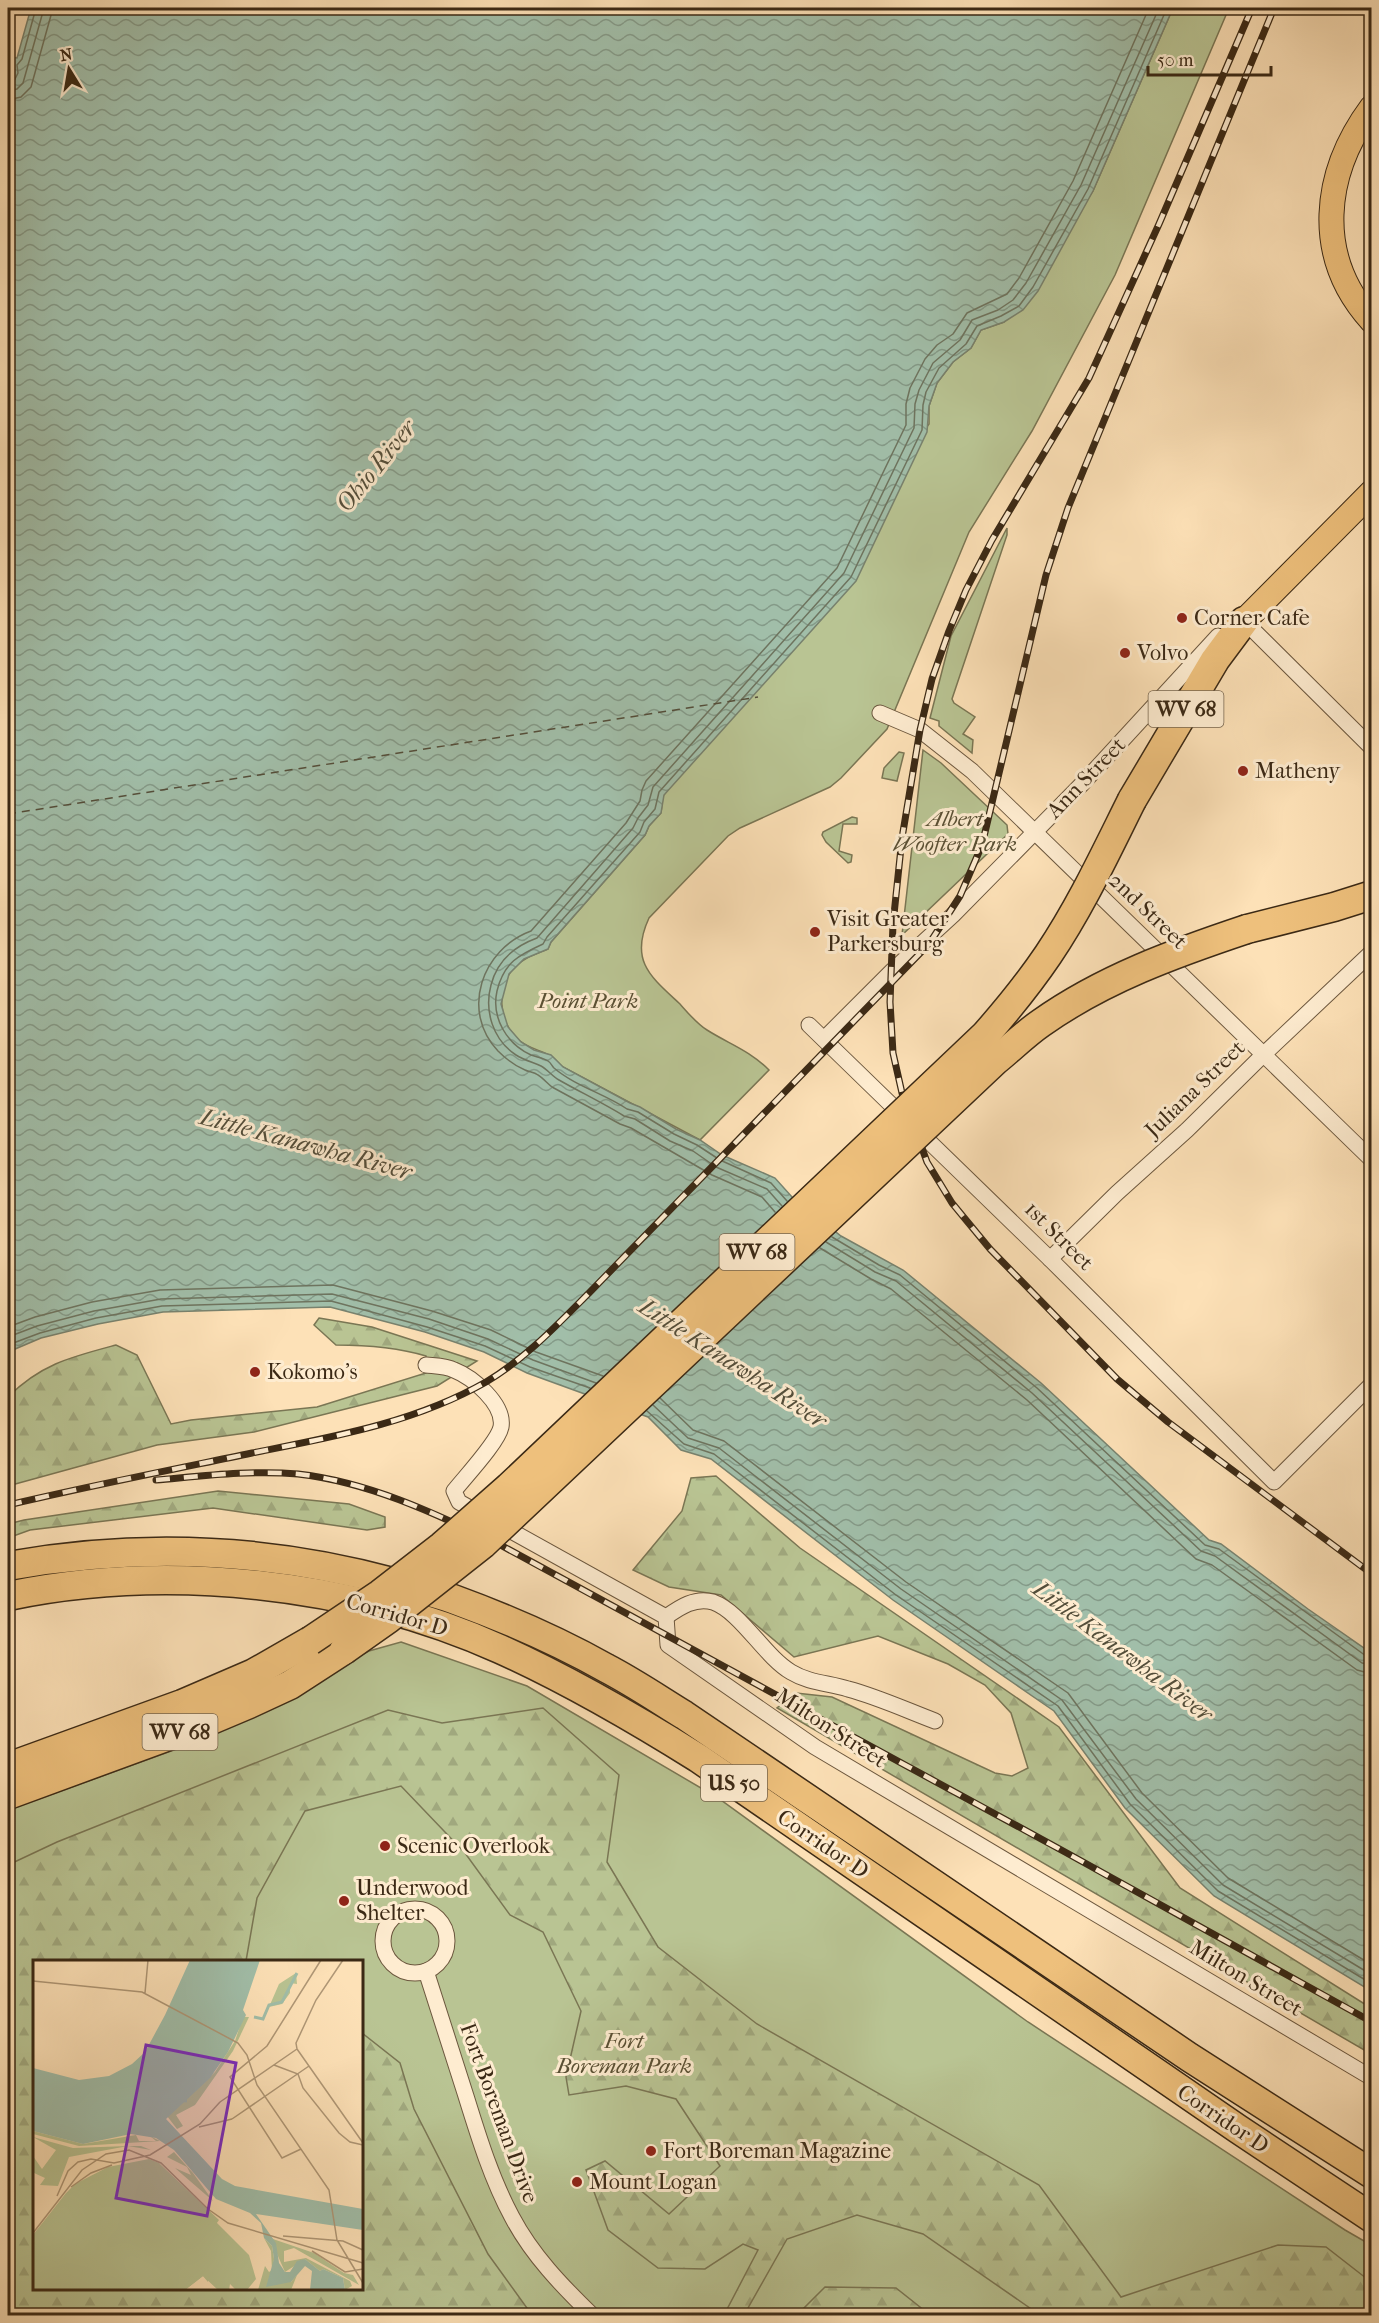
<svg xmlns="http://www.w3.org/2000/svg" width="1379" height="2323" viewBox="0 0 1379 2323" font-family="'IM FELL French Canon',serif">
<defs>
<pattern id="forest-firs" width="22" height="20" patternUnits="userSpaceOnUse" patternTransform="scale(1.5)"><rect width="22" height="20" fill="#b9c493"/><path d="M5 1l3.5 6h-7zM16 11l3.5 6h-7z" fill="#a0a87e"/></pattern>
<pattern id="water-waves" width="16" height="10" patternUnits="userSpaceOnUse" patternTransform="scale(1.5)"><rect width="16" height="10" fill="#a1bea9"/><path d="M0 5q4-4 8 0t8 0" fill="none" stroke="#849a88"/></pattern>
</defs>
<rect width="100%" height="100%" fill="#fde1b7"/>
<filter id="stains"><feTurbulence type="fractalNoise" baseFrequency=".00333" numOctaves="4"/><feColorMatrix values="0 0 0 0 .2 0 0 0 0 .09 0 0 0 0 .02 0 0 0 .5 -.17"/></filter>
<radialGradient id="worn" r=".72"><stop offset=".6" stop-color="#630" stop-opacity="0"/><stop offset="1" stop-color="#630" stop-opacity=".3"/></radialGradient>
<g fill="#b9c493" stroke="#7a7654" stroke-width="1.5" fill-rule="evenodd">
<path d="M1173,8H1229L1115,275L1032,431L969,532L887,729L841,778L830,787L740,828L728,836L649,918C629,961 651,977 680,1004C688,1013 697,1024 707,1030C729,1044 749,1050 769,1070L700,1140L563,1067C558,1063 554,1057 549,1055C539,1050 529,1048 520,1041C498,1023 495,986 516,966C525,957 536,954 548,949L551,942L645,835L649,826L661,813L663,796L929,424V406L937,383L953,362L971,348L981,330L1004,322L1093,191Z"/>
<polygon points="1007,528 1007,535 952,699 954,703 975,717 963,734 973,740 972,753 939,726 939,721 930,718 951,636"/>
<polygon points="923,750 941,763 1007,825 1008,834 902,935"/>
<polygon points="899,752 904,753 897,781 882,778 884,768"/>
<polygon points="852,817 857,818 857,824 843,824 839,851 852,855 851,862 848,863 826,842 822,835 823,832"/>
<path d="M401,1642L527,1686L718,1798L1028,2022L1345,2230L1371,2245V2315H8V1810L196,1742L369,1651ZM34,1962H362V2288H34Z"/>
</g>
<g fill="url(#forest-firs)" stroke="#7a7654" stroke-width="1.5">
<path d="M319,1318L372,1327L477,1361L437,1386L254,1432L157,1445L8,1486V1397C41,1364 71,1357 116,1345L137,1355L171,1424L191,1420L317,1407L426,1373V1356C396,1347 368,1345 336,1345L314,1325Z"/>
<polygon points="716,1476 800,1548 1059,1727 1180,1888 1371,2008 1371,2054 777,1708 796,1693 832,1697 995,1773 1012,1776 1028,1768 1011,1713 985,1685 948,1664 878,1636 794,1657 721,1595 669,1587 633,1570 682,1511 691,1478"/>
<polygon points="218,1491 349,1504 385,1517 385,1527 367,1530 213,1508 30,1530 8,1538 8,1524 24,1520"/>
<polygon points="543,1708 619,1775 607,1862 658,1947 757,2024 1039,2185 1121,2297 1278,2245 1326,2247 1371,2282 1371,2315 1040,2315 923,2234 857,2215 787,2239 744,2315 724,2315 758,2250 743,2244 705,2269 658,2268 608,2230 586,2170 605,2161 669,2214 720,2166 676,2099 626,2086 569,2095 566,2077 581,2011 543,1932 510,1915 465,1853 401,1786 305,1811 257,1898 246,1961 34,1962 34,2288 362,2288 362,2033 400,2063 414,2109 488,2254 532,2315 8,2315 8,1865 57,1842 388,1710 442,1723"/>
<polygon points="825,2287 896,2288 930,2315 797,2315"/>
</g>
<polygon fill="url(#water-waves)" stroke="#78826e" stroke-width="1.5" points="31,8 1173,8 1093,191 1038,291 1023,310 1004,322 981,330 971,348 953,362 937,383 929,406 927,432 856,581 664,795 661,813 649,826 645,835 551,942 548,949 524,959 509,974 501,1004 508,1027 521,1042 534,1050 551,1055 563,1067 630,1103 640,1107 676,1129 700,1140 722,1155 775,1178 792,1197 841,1236 903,1270 1041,1383 1209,1540 1221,1544 1308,1609 1371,1653 1371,1991 1214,1896 1125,1808 1054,1711 893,1600 711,1459 681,1450 648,1417 527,1373 484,1352 425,1332 330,1307 163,1312 98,1324 41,1338 8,1352 8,86 12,70 8,68 8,57 17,58"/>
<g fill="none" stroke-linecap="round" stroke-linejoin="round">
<g stroke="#6e745f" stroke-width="1.5">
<polyline points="8,84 13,83 18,73 17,65 22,59 36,8"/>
<polyline points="8,91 17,89 23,83 44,8"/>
<polyline points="8,100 21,97 31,87 53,8"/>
<path d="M787,1201L771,1183L720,1160L697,1145L674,1134L638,1112L627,1109C605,1094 575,1086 554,1068C552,1066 551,1063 548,1061C544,1058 536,1057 531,1055C507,1044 491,1018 497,991C504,962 519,955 543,944L547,937L640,832L644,822L655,809L659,792L851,577L922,430L923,405L926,392L939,368L966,344L977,326L1001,316L1019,306L1033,287L1088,189L1167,8"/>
<path d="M782,1206L767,1189L716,1167L693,1151L670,1141L635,1119L624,1116C603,1103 580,1092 559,1080C552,1076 547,1069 541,1066C532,1062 524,1060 516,1055C493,1040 484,1011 491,985C497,961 515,946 537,938L633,828L638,818L648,805L653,787L844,573L914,428L915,404L919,390L933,363L960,340L972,320L998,310L1013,300L1026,283L1081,185L1159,8"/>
<path d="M775,1212L762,1197L712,1175L631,1128L620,1124L552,1087C547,1083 543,1078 538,1075C534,1072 529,1072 525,1070C515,1066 506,1059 498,1051C460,1011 482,949 531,931L626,823L640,801L642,790L646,781L837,568L906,425V404L910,388L925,359L937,345L953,334L967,313L1007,294L1019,278L1073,181L1149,8"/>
<polyline points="832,1237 879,1265 900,1275 1037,1388 1205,1545 1219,1549 1366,1656 1372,1657"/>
<polyline points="826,1242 875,1272 896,1281 1032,1393 1201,1551 1215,1556 1362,1663 1372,1665"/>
<polyline points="820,1248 871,1279 891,1289 1027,1400 1196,1559 1212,1565 1357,1670 1372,1674"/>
<polyline points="8,1327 35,1317 92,1302 160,1290 333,1285 432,1311 491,1330 536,1352 603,1376"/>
<polyline points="8,1337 37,1326 94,1311 161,1299 332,1294 429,1319 488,1339 533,1360 596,1383"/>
<polyline points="8,1345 40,1333 96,1318 162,1306 331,1301 427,1327 485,1346 530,1367 590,1388"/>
<polyline points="660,1398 693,1430 724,1441 906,1582 1068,1693 1142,1793 1228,1878 1372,1965"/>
<polyline points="653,1405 688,1438 719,1448 901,1589 1062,1700 1136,1799 1223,1885 1372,1975"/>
<polyline points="647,1411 684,1444 714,1454 896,1595 1058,1706 1130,1804 1218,1891 1372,1984"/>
</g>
<polyline stroke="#544e3a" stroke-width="1.5" stroke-dasharray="8 6" stroke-linecap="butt" points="8,814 758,697"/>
<g stroke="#6c573e" stroke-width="17">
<g id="street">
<polyline points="1238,623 1244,621 1372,748"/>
<polyline points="880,713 920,730 972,771 1372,1160"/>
<polyline points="809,1025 1050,1259 1274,1482 1372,1384"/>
<polyline points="824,1039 892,971 953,915 1082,784 1218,636"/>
<polyline points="1050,1259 1117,1193 1187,1130 1263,1055 1372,952"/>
<path d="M426,1365C435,1366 446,1366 454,1370C472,1377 505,1404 501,1427C498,1442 465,1477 454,1491L459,1502L666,1617L668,1645L815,1747L1372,2078"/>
<path d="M666,1617C680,1607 695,1597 713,1602C741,1612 764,1656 791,1672C809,1683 829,1683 848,1689C878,1697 906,1710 935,1721"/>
<circle cx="415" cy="1941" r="32"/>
<path d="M426,1971C439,2012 452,2053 465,2093C478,2135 491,2178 512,2217C532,2255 562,2286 593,2316"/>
</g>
</g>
<g stroke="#3b2915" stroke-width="26">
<g id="primary">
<path d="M1372,107C1323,173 1313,256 1372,321"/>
<polyline points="1244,621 1372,492"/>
</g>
</g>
<g stroke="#3b2915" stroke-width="31">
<g id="highway">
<polyline points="1132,800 1215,660 1244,621"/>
<polyline points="1247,929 1334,907 1372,895"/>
<path d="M8,1566C137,1543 269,1548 396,1583C414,1588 434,1592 453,1599C505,1618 558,1641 606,1668C633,1682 658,1699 684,1715L1189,2057L1372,2174"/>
<path d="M8,1596C167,1563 351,1582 500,1649C569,1680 634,1718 698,1758L1238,2129L1372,2218"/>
<polyline points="8,1767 182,1704 254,1673 310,1641"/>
<polyline points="8,1795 204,1723 249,1704 290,1685 344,1650"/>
</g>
</g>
<use href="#street" stroke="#feecd0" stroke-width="15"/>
<use href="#primary" stroke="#eec07c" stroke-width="24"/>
<use href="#highway" stroke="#eec07c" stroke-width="28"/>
<g stroke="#3b2915" stroke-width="7">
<g id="rail">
<polyline points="1252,8 1159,224 1089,378 992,540 966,590 949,631 932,679 920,730 902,838 893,924 890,1002 893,1053 902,1093 927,1162 952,1203 990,1249 1117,1379 1168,1422 1372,1574"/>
<path d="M156,1480C203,1476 251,1470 298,1474C368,1482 432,1512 495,1542L1065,1852L1372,2022"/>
<path d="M8,1505C89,1486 170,1470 252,1453C332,1437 414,1423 486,1382C525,1359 557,1325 589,1293L929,944L960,896L982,845L1046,575L1068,508L1274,8"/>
</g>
</g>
<use href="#rail" stroke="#feecd0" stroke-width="4.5" stroke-dasharray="14" stroke-linecap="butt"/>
<g stroke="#3b2915" stroke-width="31" stroke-linecap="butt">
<g id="highway-bridge">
<path d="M310,1641L380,1594L442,1546L509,1487L985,1035C1008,1009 1029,983 1048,955C1081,906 1106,852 1132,800"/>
<path d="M344,1650L388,1619L483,1544L995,1061C1010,1049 1025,1034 1041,1023C1103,979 1175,953 1247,929"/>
</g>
</g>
<use href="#highway-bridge" stroke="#eec07c" stroke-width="28"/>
</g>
<g fill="#8f2418" stroke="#feecd0" stroke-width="2">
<circle cx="1182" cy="618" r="6"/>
<circle cx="1125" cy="653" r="6"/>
<circle cx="1243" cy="771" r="6"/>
<circle cx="815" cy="932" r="6"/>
<circle cx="255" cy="1372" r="6"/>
<circle cx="385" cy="1846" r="6"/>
<circle cx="344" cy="1901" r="6"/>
<circle cx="651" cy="2151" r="6"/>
<circle cx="577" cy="2182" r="6"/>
</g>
<g text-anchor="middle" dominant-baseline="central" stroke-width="6" stroke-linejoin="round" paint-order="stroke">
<g fill="#feecd0" stroke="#76644d" stroke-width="1.5">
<rect x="1148.5" y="691" width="75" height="36" rx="4.5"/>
<rect x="719.5" y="1234" width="75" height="36" rx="4.5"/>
<rect x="142.5" y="1714" width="75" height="36" rx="4.5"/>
<rect x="701" y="1765" width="66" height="36" rx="4.5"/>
</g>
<g font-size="21" font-weight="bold" fill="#3b2915">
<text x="1186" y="709">WV 68</text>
<text x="757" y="1252">WV 68</text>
<text x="180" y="1732">WV 68</text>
<text x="734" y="1783">US 50</text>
</g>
<g font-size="22" fill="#3b2915" stroke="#feecd0" text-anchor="start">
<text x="1194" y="618">Corner Cafe</text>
<text x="1137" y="653">Volvo</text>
<text x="1255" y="771">Matheny</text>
<text x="827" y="919">Visit Greater<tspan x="827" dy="25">Parkersburg</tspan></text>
<text x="267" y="1372">Kokomo's</text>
<text x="397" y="1846">Scenic Overlook</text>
<text x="356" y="1888">Underwood<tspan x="356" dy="25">Shelter</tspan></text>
<text x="663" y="2151">Fort Boreman Magazine</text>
<text x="589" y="2182">Mount Logan</text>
</g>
<g font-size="22" fill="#3b2915" stroke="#feecd0">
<text transform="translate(1086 778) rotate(-46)">Ann Street</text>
<text transform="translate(1148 911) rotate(44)">2nd Street</text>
<text transform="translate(1195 1089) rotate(-44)">Juliana Street</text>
<text transform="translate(1059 1236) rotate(45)">1st Street</text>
<text transform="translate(397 1615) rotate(16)">Corridor D</text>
<text transform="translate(831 1728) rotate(33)">Milton Street</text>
<text transform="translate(823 1844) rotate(34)">Corridor D</text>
<text transform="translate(1246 1978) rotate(31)">Milton Street</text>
<text transform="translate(499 2113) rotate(70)">Fort Boreman Drive</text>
<text transform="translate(1223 2119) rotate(34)">Corridor D</text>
</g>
<g font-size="22" font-style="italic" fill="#5a5034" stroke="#feecd0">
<text x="955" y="819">Albert<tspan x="955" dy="25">Woofter Park</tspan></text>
<text x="588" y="1001">Point Park</text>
<text x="624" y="2041">Fort<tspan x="624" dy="25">Boreman Park</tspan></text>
</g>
<g font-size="24" font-style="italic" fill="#544e3a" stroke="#feecd0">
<text transform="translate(376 466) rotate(-51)">Ohio River</text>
<text transform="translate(306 1144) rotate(15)">Little Kanawha River</text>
<text transform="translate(733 1363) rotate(33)">Little Kanawha River</text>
<text transform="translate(1123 1651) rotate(37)">Little Kanawha River</text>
</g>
</g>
<g transform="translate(33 1960)">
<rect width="330" height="330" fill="#fde1b7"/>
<path d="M210,57H216L200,91L162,145L143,155L150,166L144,169L134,156L182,112L202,81ZM116,199L126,203L186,260L181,267L175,322L170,316L152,330H0V275L33,233L42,224L75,207Z" fill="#b9c493"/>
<path d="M263,13L264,24L257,23V33L249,44L236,47L246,24ZM0,171L50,184L103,175L106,181H123L117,176L127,181L46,186L0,174ZM0,177L40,188L95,186H108L118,190L95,186L36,197L25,226L7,225L12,218L1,213L0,196L9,209L23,190ZM141,192L160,213L180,241L142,208L158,215L154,207L134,197ZM116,203L126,205L131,222L157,251L171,250L216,295L223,319L214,330H203L197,324L196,330H185L170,316L152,330H88L68,316L94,290L98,278L113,272L138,247L144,250L157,274L161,272V262L145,244L136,243L127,253L133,243H127L123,236L128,240L132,237L123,231L124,220L116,208L109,209L103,219L112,226L121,257L110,268L92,270L86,289V282L73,283L53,274L41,288L56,306L46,313H39L20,300L0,301V275L42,224L54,225L75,212ZM231,278L239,286L241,299L239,316L235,322H258L264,315L258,330H225L232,306L236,312L239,310L238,291ZM237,278L281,293L311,313L320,315L326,325L261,288L251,291V302L273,298L317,321L319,326L312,330L310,318L290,309L287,311L272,299L252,312Z" fill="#b9c493"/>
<path d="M157,0H227L210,50L213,55L195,92L177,118L133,159L189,219L202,226L330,249V270L223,254L243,283L246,303L252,312H257L264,301L272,299L287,311L290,309L310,318L312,330H277L279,311L272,306L258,322L233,327L241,299L239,286L231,278L228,263L217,253L183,239L141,190L123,178L98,174L50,184L0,171V108L46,120L76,116L99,104L112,92L132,55Z" fill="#a1bea9"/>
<path fill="none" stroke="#a1bea9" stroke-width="3" d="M221,57L230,59L236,45L249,42L264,13M0,133L154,141"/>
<path fill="none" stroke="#af9776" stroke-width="1.5" d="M0,21L109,32L205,83L214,95L224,125L296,230L304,280L330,323M112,33L115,0M264,89L330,183M264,89L263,83L283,40L310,0M241,105L265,114L270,128L306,173L317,182L330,185M187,142L264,89M199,159L276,106M166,167L199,159M268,189L249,198L197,117L234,86L288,0M38,227L58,213L79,205M24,236L35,211L45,202L58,199L81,203L117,195L167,164L187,142M0,273L49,210L73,194L96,190L128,203L175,249L195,263L330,303M250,276L310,281L330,290M279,291L312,312L330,309"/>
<path fill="#7b2cbf" fill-opacity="0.15" stroke="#7b2cbf" stroke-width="3" d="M113,85L203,103L174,256L83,238Z"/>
<rect width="330" height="330" fill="none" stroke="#3b2915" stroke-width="3"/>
</g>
<rect width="1379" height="2323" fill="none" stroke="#fde1b7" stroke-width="30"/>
<rect x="9" y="9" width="1361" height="2305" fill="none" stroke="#3b2915" stroke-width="3"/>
<rect x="15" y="15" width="1349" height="2293" fill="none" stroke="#3b2915" stroke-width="1.5"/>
<g transform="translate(69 69) rotate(349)" stroke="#feecd0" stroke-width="4.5" paint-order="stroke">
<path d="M0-4.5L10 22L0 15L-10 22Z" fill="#3b2915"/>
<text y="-9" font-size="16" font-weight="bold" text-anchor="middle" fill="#3b2915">N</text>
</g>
<path d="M1148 66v9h123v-9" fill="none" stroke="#3b2915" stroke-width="3"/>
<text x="1157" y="66" font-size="18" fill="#3b2915" stroke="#feecd0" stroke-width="4.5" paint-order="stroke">50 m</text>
<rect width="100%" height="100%" filter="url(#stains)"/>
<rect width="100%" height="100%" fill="url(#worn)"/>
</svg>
